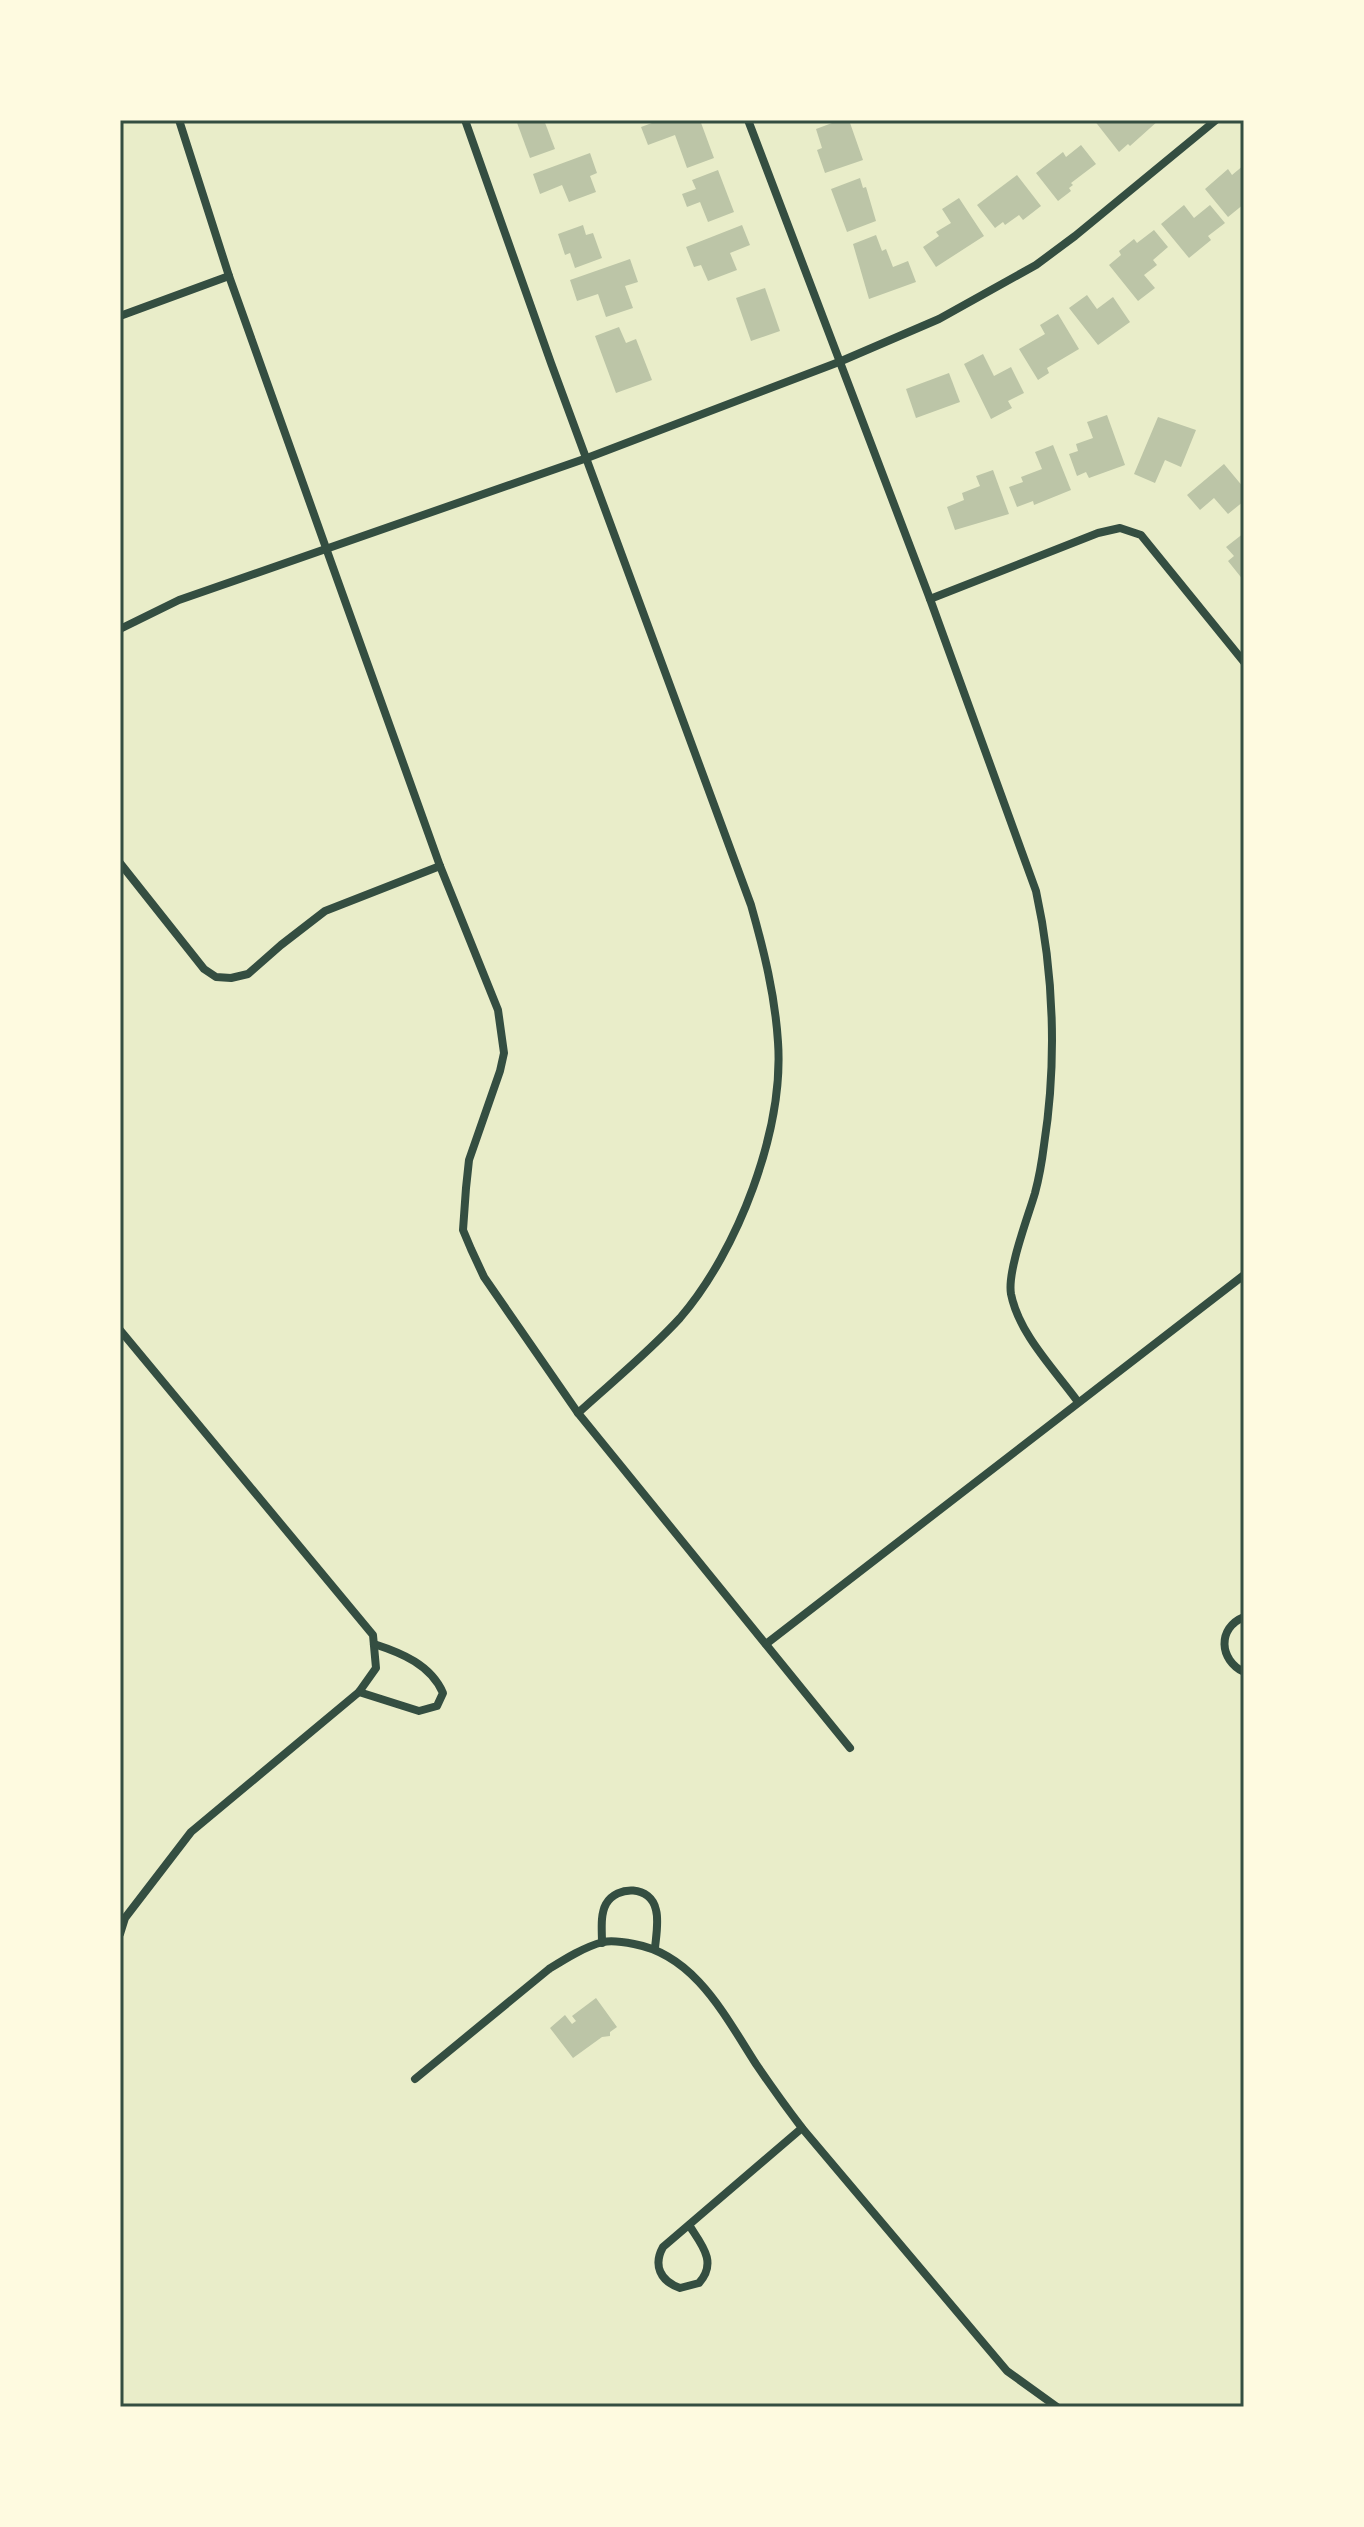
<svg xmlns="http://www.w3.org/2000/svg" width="1364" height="2527" viewBox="0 0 1364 2527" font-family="Ubuntu,sans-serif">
<rect width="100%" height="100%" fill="#e9edc9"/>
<g fill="#bcc5a7">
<polygon points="516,120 544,120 555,149 530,158"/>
<polygon points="660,120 700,120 714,158 687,168 675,135 648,145 641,127"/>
<polygon points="840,120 849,120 863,160 825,173 817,150 822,148 816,129"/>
<polygon points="1094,120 1159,120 1130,146 1128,144 1119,152"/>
<polygon points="1081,145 1096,164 1071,183 1073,185 1069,188 1071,191 1058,201 1036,173 1063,152 1066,157"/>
<polygon points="590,153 597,173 590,176 596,192 569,202 562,185 540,194 533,174"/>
<polygon points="1244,165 1244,204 1228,217 1205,189 1228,169 1232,175"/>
<polygon points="718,170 734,212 708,222 700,202 687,207 682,194 696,189 692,180"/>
<polygon points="1017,175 1041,206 1023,220 1019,215 1005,225 1003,222 995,228 977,205"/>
<polygon points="860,178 863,188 866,187 876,221 847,232 831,189"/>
<polygon points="959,198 984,236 936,267 923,247 939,236 936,232 951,223 942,209"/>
<polygon points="1184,205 1194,218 1210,205 1225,223 1208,236 1211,240 1189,258 1161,224"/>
<polygon points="583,225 586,235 593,233 602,258 575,268 570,253 565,255 558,234"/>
<polygon points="742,225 750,245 730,253 737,270 708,281 701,265 694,267 686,247"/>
<polygon points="1154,230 1168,247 1153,260 1157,265 1144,275 1155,288 1138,301 1109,265 1121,255 1119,251 1134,239 1137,243"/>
<polygon points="876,235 882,251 886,249 893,267 908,261 916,282 869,299 853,244"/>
<polygon points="630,259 638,282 625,286 633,308 606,317 598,294 577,301 570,280"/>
<polygon points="765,288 780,331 751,341 736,298"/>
<polygon points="1087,295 1097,309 1113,297 1130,322 1098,345 1069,308"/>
<polygon points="1058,314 1079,349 1047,368 1049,373 1038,380 1019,349 1045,334 1040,325"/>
<polygon points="619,327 626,343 636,339 652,380 616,393 595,336"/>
<polygon points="983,354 994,376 1011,367 1024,393 1008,401 1012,408 991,419 964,364"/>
<polygon points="949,373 960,402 916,418 906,389"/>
<polygon points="1107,415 1125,465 1089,478 1086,472 1077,476 1069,454 1078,451 1076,444 1093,438 1087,422"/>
<polygon points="1158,417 1196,430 1181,467 1165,460 1155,483 1134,474"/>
<polygon points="1053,445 1071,490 1034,505 1033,501 1017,507 1009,487 1023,482 1021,477 1042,469 1035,452"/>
<polygon points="1224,464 1244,488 1244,501 1228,514 1214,498 1200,510 1187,495"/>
<polygon points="993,470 1009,514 955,530 947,507 964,500 962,493 980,486 976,476"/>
<polygon points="1244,533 1244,581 1228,561 1234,556 1226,547"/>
<polygon points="596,1998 617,2027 610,2032 610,2036 602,2037 573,2058 550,2028 565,2015 572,2024 576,2021 572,2016"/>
</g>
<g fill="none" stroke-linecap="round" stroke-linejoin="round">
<g stroke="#344e41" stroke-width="8">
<polyline points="179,120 229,276 326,548 440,866 498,1010 504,1053 500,1071 469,1160 466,1188 463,1230 471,1249 484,1277 578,1413 850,1748"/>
<path d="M465,120L551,363L751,905C764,951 775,995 778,1042C784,1130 738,1251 680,1318C649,1352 612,1382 578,1413"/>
<path d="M748,120L930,599L1036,891C1054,973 1057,1062 1044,1145C1042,1161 1039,1178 1035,1193C1028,1217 1007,1271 1011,1294C1019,1334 1054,1369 1078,1402"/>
<polyline points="120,316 229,276"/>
<polyline points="930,599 1098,533 1120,528 1141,535 1244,662"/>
<polyline points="120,629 179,600 587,458 839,362 939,319 1036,265 1075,236 1216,120"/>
<polyline points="120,863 204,969 216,977 231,978 248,974 281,945 325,911 440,866"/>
<polyline points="120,1330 373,1635 376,1668 359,1692 191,1832 125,1918 120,1934"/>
<path d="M1244,1617C1217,1628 1219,1660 1244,1672"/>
<polyline points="766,1644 1244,1275"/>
<path d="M359,1692L419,1711L437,1706L443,1693C431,1665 402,1653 374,1644"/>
<path d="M602,1943C602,1931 600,1915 606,1904C617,1885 651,1885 656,1910C659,1921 656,1937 655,1948"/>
<path d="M415,2079L549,1969C565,1959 584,1947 603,1942C613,1940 624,1942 634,1944C695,1955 725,2016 756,2064C771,2086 786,2107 802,2128L1007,2371L1057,2407"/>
<path d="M689,2225C701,2244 718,2262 699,2283L680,2288C660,2281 653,2265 663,2247L802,2128"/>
</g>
</g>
<rect width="1364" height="2527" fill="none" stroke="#fefae0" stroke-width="244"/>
<rect x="122" y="122" width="1120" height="2283" fill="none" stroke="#344e41" stroke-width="3"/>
</svg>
